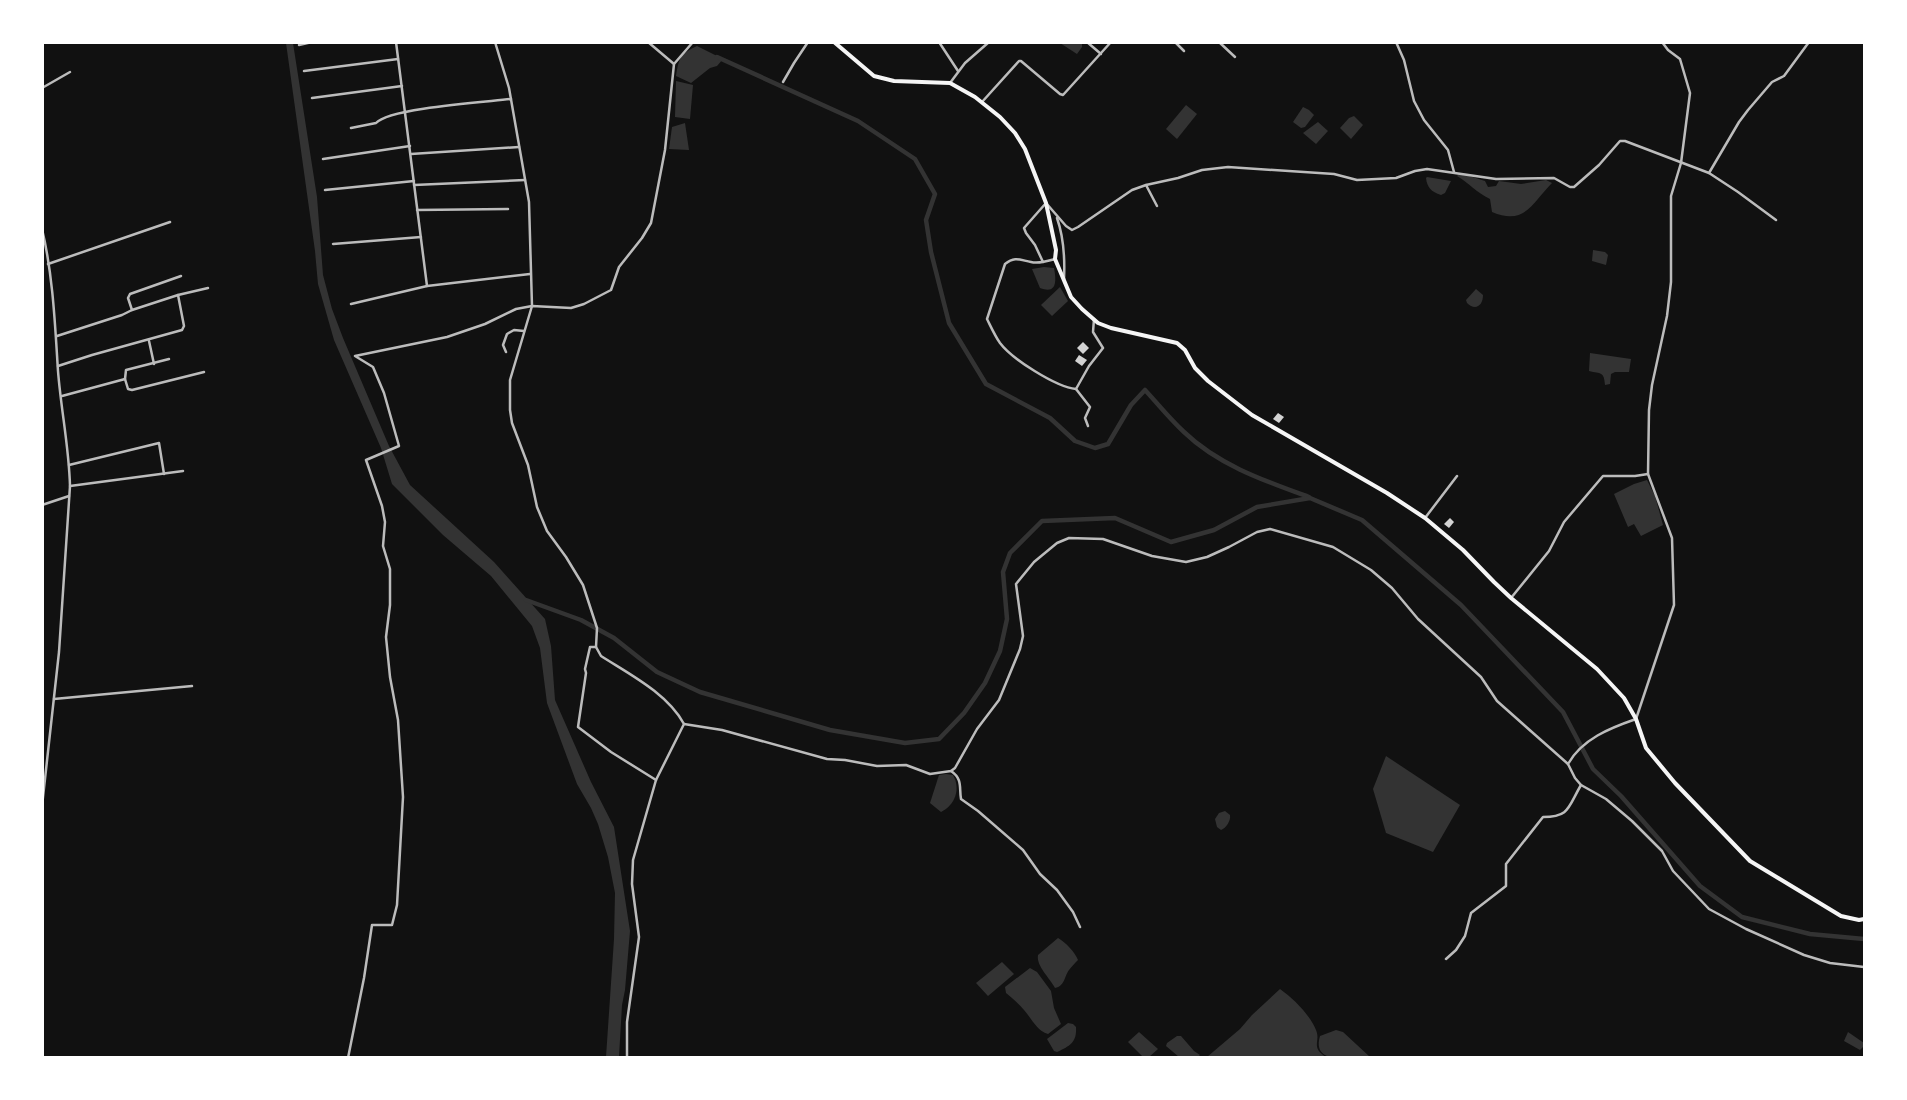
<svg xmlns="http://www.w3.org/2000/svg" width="1907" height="1100" viewBox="0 0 1907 1100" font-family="Barlow,sans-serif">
<rect width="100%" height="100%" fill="#111"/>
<g fill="#333">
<polygon points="286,43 293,43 317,197 323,275 332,309 343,338 389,446 410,485 494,562 545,619 551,646 555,700 591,782 614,827 630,931 625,990 622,1005 619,1057 606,1057 614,939 615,893 608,857 598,824 591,808 577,784 547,703 540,648 532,626 491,576 443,535 392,484 381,448 334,340 318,284 315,251"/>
<polygon points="1060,43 1082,44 1082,47 1077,54"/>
<path d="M697,46L723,59L717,66L710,68L691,83L676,76C679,58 680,54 697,46Z"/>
<polygon points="676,81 693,85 690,119 675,117"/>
<polygon points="1186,105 1197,114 1177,139 1166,129"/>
<polygon points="1303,107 1309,110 1314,115 1305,127 1301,128 1293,122"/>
<polygon points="1354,116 1363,125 1351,139 1340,128 1349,118"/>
<polygon points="1318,122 1328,131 1316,144 1303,133"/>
<polygon points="685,123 689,150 669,149 672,127"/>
<path d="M1460,173L1485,181L1488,187L1496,186L1499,181L1521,184L1546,180L1552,183C1532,203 1525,226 1492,212L1490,199C1477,193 1469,183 1457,176Z"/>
<path d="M1427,177L1451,181L1445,193L1441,195C1431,192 1427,187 1426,178Z"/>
<polygon points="1593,250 1605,252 1608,255 1606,265 1592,261"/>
<path d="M1044,267L1054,268C1056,279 1058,295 1040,288L1032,269Z"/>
<polygon points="1060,287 1068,301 1052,316 1041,305"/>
<path d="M1476,289L1483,295C1483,306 1475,311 1467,303L1466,300Z"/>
<path d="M1590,353L1631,359L1629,372H1615L1611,374L1610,384L1605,385C1604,371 1601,374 1589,371Z"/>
<polygon points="1647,480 1655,496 1663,525 1641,536 1634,524 1628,527 1614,494 1634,484"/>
<polygon points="1386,756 1460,805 1433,852 1386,833 1373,789"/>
<path d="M946,774L953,775C961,789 955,805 941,812L930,803L939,775Z"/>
<path d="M1225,811L1230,815C1231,821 1226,828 1221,830L1217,827L1215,819L1219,813Z"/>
<path d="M1058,938C1065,942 1075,952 1078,960C1075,963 1072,966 1069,970C1064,977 1065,986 1055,988C1050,978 1036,966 1038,955Z"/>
<polygon points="1002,962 1014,974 988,996 976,983"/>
<path d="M1030,968L1037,972L1051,991L1054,1008L1061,1024L1048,1034C1036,1030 1032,1019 1024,1010C1019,1004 1012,998 1006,993L1005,987Z"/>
<path d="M1280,989C1294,999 1310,1015 1316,1030C1321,1042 1310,1047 1326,1057H1207L1240,1029L1252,1015Z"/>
<path d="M1068,1023L1073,1024L1076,1027C1077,1042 1070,1046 1057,1052L1054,1051L1047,1039Z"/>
<path d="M1336,1030L1343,1032L1370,1057C1352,1058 1311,1066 1320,1036Z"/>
<polygon points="1139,1032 1158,1049 1149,1057 1143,1057 1128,1042"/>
<polygon points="1848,1032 1864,1043 1864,1046 1860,1050 1844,1041"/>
<polygon points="1177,1036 1181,1036 1194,1051 1200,1055 1198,1057 1179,1057 1166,1046 1167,1043"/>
</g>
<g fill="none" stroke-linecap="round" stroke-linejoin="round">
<g stroke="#333" stroke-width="4.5">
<path d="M717,57L858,121L915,159L935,194L926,220L931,252L949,323L986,384L1050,418L1075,441L1095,448L1108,444L1131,405L1145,390C1158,404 1170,419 1184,432C1218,465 1265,481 1309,497"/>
<polyline points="526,600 581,620 614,638 657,672 700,692 830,730 905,743 939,739 964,713 985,683 1000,651 1007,619 1003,572 1010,553 1042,521 1115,518 1171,542 1214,530 1257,507 1310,498 1362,520 1461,605 1563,712 1593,769 1621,796 1700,886 1742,917 1810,934 1864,939"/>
</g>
</g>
<g fill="#d3d3d3">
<polygon points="1083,342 1089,348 1083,354 1077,348"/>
<polygon points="1079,355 1087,360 1082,366 1075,361"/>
<polygon points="1278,413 1284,417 1279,423 1273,419"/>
<polygon points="1450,518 1454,522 1449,528 1444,524"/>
</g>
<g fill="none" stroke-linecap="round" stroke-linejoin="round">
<g stroke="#bcbcbc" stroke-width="2.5">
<polyline points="396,42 427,286"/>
<path d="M495,42L509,88L529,202L532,306L510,380V410L512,423L528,465L537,507L547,531L566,557L583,585L597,628L596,647L601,656C629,674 667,693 684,724L656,780L633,860L632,884L639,937L627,1022V1058"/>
<polyline points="648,42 674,64"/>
<polyline points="939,42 958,71"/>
<polyline points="1087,42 1101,54"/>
<polyline points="1175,42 1184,51"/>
<polyline points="1219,42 1235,57"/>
<polyline points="1396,42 1404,60 1414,101 1424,120 1448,150 1454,172"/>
<polyline points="299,45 312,42"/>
<polyline points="304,71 398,59"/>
<polyline points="783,82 794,63 808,42"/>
<polyline points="950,83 965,63 989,42"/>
<polyline points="42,88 70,72"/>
<polyline points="312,98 402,86"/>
<polyline points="982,102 1019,61 1021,61 1060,94 1063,95 1111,42"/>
<path d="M351,128L376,123C389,108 486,102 511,99"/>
<polyline points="411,154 519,147"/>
<polyline points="323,159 410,146"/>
<polyline points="1709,173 1739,122 1748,110 1772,82 1784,76 1809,42"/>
<polyline points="414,185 525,180"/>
<polyline points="1146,185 1157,206"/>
<polyline points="325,190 414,181"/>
<polyline points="417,210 508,209"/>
<path d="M1057,218C1064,238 1065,258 1064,279"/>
<path d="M42,229C53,275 55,324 58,371C61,410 69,447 70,486L59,652L42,806"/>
<polyline points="333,244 421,237"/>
<path d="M1055,259C1048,261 1039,264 1031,262C1020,260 1015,256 1005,264L987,319C991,327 995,336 1000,343C1012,359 1056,387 1076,389L1089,366L1103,348L1093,332L1094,319"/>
<polyline points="1043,262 1035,245 1026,233 1024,228 1046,203 1066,226 1072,230 1078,227 1132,190 1146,185 1178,178 1202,170 1228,167 1334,174 1357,180 1396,178 1415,171 1427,169 1496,179 1554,178 1570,187 1574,187 1599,165 1620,141 1625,141 1709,173 1738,192 1776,220"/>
<polyline points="48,264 170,222"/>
<polyline points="351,304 427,286 530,274"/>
<polyline points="132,310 178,295 208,288"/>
<polyline points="57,336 122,315 132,310 128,298 130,294 181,276"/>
<polyline points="149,341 154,364"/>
<polyline points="506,352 503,345 507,334 514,330 524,331"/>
<polyline points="58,366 92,355 182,330 184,326 178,295"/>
<polyline points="125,379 126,370 169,359"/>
<polyline points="1076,389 1090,407 1085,418 1088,426"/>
<polyline points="62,396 125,379 128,389 132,390 204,372"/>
<polyline points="69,465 159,443 164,474"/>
<polyline points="70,486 183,471"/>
<polyline points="42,505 69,496"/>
<polyline points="1425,518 1457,476"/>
<polyline points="1511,598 1549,551 1564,522 1603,476 1635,476 1648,474"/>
<polyline points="596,647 590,647 585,669 586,673 578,727 611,752 656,780"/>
<polyline points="54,699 192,686"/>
<path d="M684,724L722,730L827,759L845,760L877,766L906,765L930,774L951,771L955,768L977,729L999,700L1020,649L1023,636L1016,584L1034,562L1057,543L1069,538L1103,539L1152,556L1186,562L1207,557L1229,547L1257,532L1270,529L1333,547L1371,570L1392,588L1418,619L1481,677L1497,701L1568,764C1582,739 1610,728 1636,719L1674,605L1672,538L1648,474L1649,410L1652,385L1667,316L1671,282V196L1681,163L1690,93L1680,59L1668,50L1662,42"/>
<polyline points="1568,764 1575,778 1581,785 1606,799 1632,821 1662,851 1673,871 1709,909 1746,929 1804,955 1830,963 1864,967"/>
<path d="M951,771C963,779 959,788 961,799L978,811L1023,850L1040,874L1057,890L1073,912L1080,927"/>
<path d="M1446,959L1456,950L1465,936L1471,913L1506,886V864L1543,817C1570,817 1568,807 1581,785"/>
<polyline points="348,1058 364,978 372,925 392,925 397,905 403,797 398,720 390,677 386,637 390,605 390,569 383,546 385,522 382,506 366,460 399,446 384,393 373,367 355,356 447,337 485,324 516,309 532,306 571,308 584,304 611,290 619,267 642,238 651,223 665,150 674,64 693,42"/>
</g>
<polyline stroke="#f5f5f5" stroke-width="4" points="834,42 874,76 894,81 950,83 975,97 1000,117 1015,133 1025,149 1046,203 1056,250 1055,259 1071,297 1082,309 1098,323 1111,328 1177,343 1185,350 1195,368 1208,381 1252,415 1387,493 1425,518 1463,550 1494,582 1511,598 1597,669 1624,698 1636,719 1646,748 1675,783 1750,861 1841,916 1859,920 1864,919"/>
</g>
<rect width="1907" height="1100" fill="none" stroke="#ffffff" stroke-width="88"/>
</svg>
